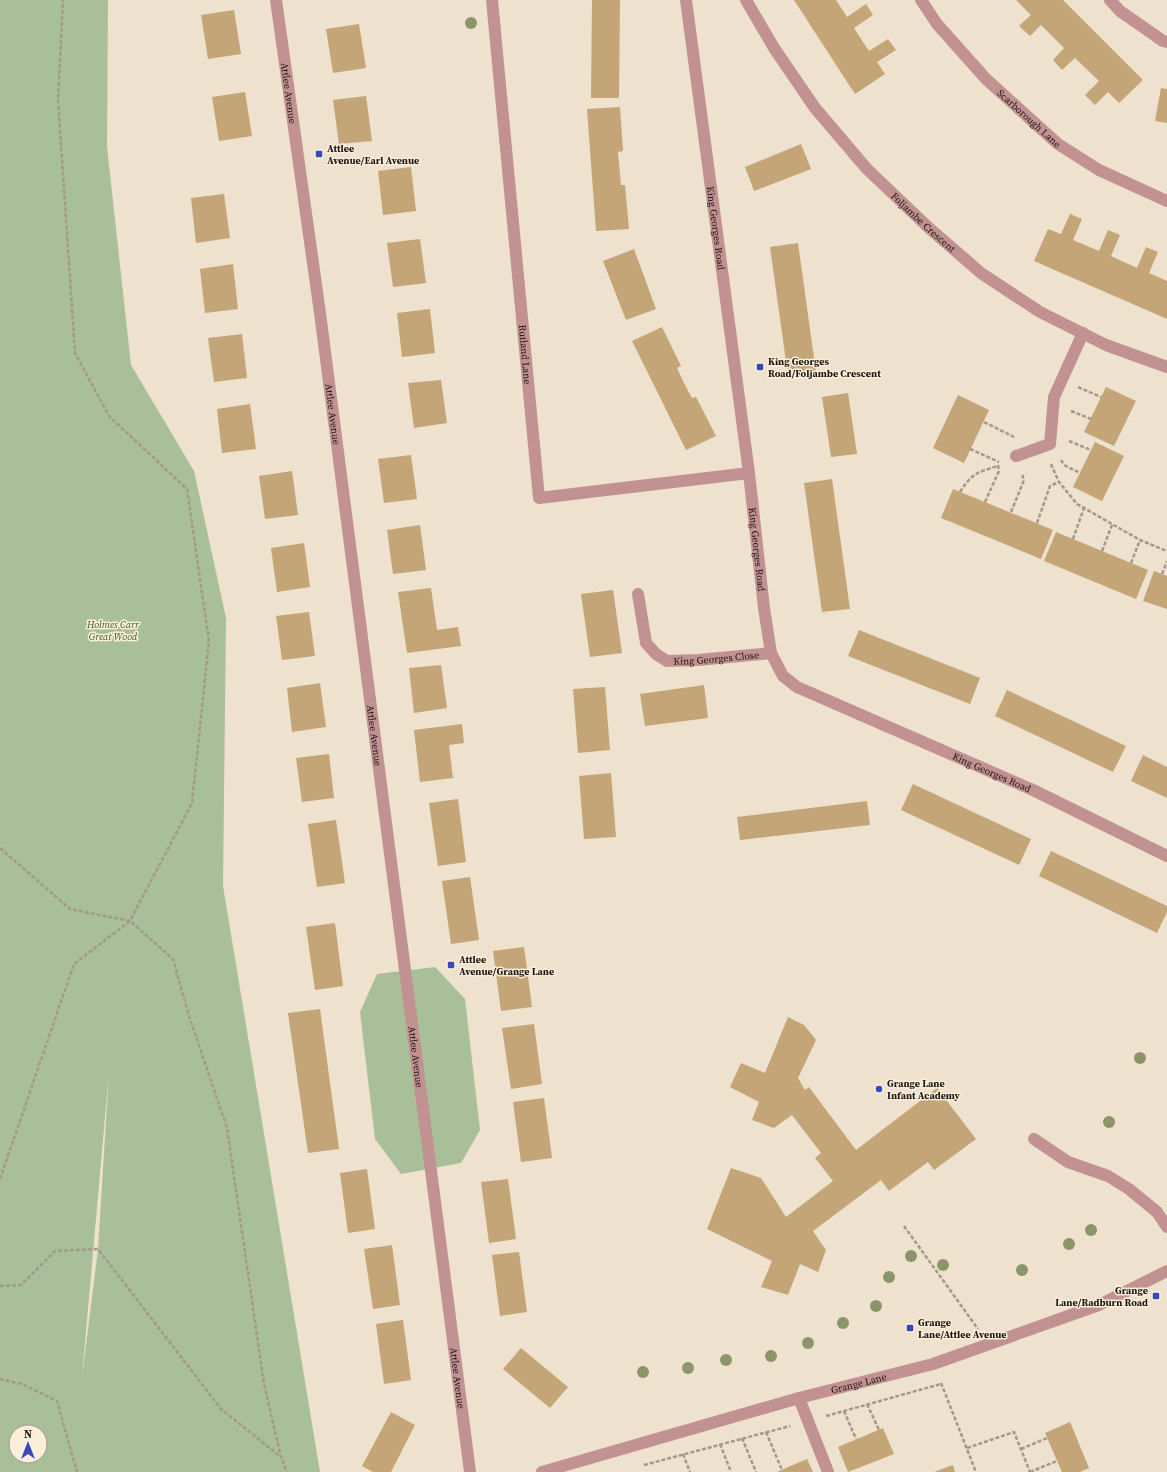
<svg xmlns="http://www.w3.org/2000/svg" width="1167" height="1472" viewBox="0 0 1167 1472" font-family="'Source Serif 4',serif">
<rect width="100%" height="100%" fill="#eee1ce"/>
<g fill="#a9bf99" fill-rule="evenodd">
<path d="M0,0H108L107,147L131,365L194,471L226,618L223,886L320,1472H0ZM109,1072L98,1249L82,1377ZM16,1432H40V1456H16Z"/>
<polygon points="435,967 465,999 480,1130 461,1163 401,1174 375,1139 360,1012 377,974"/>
</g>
<g fill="#c3a577">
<polygon points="592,0 620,0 619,98 591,98"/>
<polygon points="794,0 836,0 847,17 866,4 873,15 854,28 869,51 888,39 896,50 877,62 885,74 855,94"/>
<polygon points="1016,0 1063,0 1143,80 1119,103 1108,92 1095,105 1085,95 1099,81 1075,58 1062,70 1053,60 1064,48 1041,25 1030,36 1019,26 1031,15"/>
<polygon points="234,10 241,54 208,59 201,15"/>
<polygon points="359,24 366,68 333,73 326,29"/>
<polygon points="1161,88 1167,89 1167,123 1155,121"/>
<polygon points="245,92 252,136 219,141 212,97"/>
<polygon points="366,96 372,141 339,144 333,100"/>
<polygon points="620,107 623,151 618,152 621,185 625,185 629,229 596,231 587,109"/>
<polygon points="801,144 811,169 754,191 745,167"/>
<polygon points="411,167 416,211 383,215 378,171"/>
<polygon points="224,194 230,238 196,243 191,198"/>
<polygon points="1070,214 1082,219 1073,240 1099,251 1108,230 1120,235 1111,256 1137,268 1146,247 1158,252 1149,273 1167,281 1167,319 1034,261 1048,229 1061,234"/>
<polygon points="420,239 426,283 393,287 387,243"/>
<polygon points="798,243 816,372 788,376 770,247"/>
<polygon points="634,249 656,309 626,320 603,261"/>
<polygon points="233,264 238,309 205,313 200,269"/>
<polygon points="430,309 435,353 402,357 397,313"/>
<polygon points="662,327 681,366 677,368 684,383 692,398 696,397 716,436 686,450 632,341"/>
<polygon points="242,334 247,378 214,382 208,338"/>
<polygon points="441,380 447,423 414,428 408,383"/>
<polygon points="1106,387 1136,401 1114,446 1084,432"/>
<polygon points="848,393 857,454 831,457 822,397"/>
<polygon points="958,395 989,410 964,463 933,448"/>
<polygon points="250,404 256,449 222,453 217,409"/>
<polygon points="1095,442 1124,456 1102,501 1073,487"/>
<polygon points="411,455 417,499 384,503 378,459"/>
<polygon points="292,471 298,515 265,519 259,476"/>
<polygon points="832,479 850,609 822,612 804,483"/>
<polygon points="953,489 1053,530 1041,559 941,518"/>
<polygon points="420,525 426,570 393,574 387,530"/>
<polygon points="1056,532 1148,570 1136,599 1044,561"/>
<polygon points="304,543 310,587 277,592 271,548"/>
<polygon points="1154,571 1167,576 1167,609 1143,601"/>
<polygon points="431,588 437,630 458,627 461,646 407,653 398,592"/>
<polygon points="613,590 622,653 590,657 581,594"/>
<polygon points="309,612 315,656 282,660 276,616"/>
<polygon points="859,630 980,678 970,704 848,656"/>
<polygon points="441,665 447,708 414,713 409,668"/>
<polygon points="320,683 326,727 292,732 287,688"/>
<polygon points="704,685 708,718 645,726 640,694"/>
<polygon points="605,687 610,750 578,753 573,689"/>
<polygon points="1007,690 1126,746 1113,772 995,716"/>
<polygon points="462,724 464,743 449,745 453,778 420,782 414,730"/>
<polygon points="329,754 334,798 302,802 296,758"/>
<polygon points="1143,755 1167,767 1167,798 1131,781"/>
<polygon points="611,773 616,837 584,839 579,776"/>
<polygon points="913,784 1031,839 1019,865 901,810"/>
<polygon points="458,799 466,862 438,866 429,803"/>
<polygon points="867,801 870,825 740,840 737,817"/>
<polygon points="336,820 345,883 317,887 308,824"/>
<polygon points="1051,851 1167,906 1167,912 1157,933 1039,876"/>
<polygon points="470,877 479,940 451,944 442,881"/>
<polygon points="335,923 343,986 315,990 306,927"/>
<polygon points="524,947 532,1007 501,1011 493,951"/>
<polygon points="320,1009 339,1149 308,1153 288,1013"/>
<polygon points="788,1017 804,1025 816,1040 798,1078 805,1090 809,1087 856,1150 937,1088 976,1139 934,1170 928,1162 889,1191 881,1180 813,1231 826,1250 818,1272 800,1264 788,1295 761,1287 772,1261 707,1229 731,1168 761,1178 786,1217 833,1181 815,1158 821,1153 792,1115 774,1128 752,1120 759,1102 730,1087 741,1063 765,1073"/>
<polygon points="534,1024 542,1084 511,1089 502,1028"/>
<polygon points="544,1098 552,1158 521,1162 513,1102"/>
<polygon points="367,1169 375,1229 348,1233 340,1173"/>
<polygon points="508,1179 516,1239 489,1243 481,1182"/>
<polygon points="392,1245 400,1305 373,1309 364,1249"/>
<polygon points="519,1252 527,1312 500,1316 492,1255"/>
<polygon points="403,1320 411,1380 384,1384 376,1324"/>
<polygon points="521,1348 568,1387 550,1408 503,1369"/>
<polygon points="391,1412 415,1425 391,1472 373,1472 362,1466"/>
<polygon points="1070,1422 1089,1468 1080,1472 1062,1472 1045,1433"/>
<polygon points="883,1428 894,1454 848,1472 838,1447"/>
<polygon points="807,1459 813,1472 777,1472 786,1468"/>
<polygon points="953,1465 955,1472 934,1472"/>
</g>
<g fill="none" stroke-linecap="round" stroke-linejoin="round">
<g stroke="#a3998b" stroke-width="2.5" stroke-dasharray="4 2" stroke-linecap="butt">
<polyline points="1078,387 1101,397"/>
<polyline points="1071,411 1091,419"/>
<polyline points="984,422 1014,437"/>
<polyline points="1069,441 1091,450"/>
<polyline points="970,449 999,462"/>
<polyline points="1061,460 1064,465 1080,473"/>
<polyline points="1051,464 1059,482 1077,504 1140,540 1167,551"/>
<path d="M960,492C972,473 978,472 998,466"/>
<polyline points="985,502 999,471 998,465"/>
<polyline points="1011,512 1024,480 1022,474"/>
<polyline points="1037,523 1050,486 1059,482"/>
<polyline points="1073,539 1084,508"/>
<polyline points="1102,551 1112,525"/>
<polyline points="1131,563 1140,540"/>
<polyline points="1162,574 1167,561"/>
<polyline points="0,848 70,909 130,921 173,959 188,1013 227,1128 264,1384 281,1457 287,1472"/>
<polyline points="0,1179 74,964 130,921 192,803 209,641 187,489 109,416 75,353 58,100 63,0"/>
<polyline points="904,1226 978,1329"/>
<polyline points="0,1286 21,1285 55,1251 98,1249 221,1409 281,1457"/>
<polyline points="0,1379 22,1384 57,1401 77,1472"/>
<polyline points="941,1383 976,1472"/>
<polyline points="867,1404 879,1430"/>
<polyline points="844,1411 856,1439"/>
<polyline points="826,1416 941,1384"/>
<polyline points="766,1432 782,1470"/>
<polyline points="742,1438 756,1472"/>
<polyline points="720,1444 731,1472"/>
<polyline points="967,1448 1014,1432 1030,1472"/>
<polyline points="1021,1449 1047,1438"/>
<polyline points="683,1454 690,1472"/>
<polyline points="644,1465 790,1426"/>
<polyline points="1030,1472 1057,1461"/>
</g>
<g stroke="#c29293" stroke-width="12">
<path id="s1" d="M492,0L539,498L749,473"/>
<path id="s2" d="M921,0L937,24L986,79L1058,144L1099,170L1167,201"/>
<polyline points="1016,456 1050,444 1054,397 1083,333"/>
<polyline points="1034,1139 1068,1162 1108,1176 1129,1189 1157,1212 1167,1227"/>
</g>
<g stroke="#c29293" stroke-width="12">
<path id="s3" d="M276,0L320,313L470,1472"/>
<path id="s4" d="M686,0L749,473L764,608L771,653L783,676L797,687L1033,790L1167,856"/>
<path id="s5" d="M746,0L774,48L815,108L867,169L929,228L981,273L1040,312L1106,345L1167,367"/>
<polyline points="1110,0 1120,11 1163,41 1167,42"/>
<path id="s6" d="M638,594L646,643L656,654L667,661L698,660L771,653"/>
<polyline points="799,1398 828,1472"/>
<path id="s7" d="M542,1472L799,1398L933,1364L1099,1305L1167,1271"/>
</g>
</g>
<g fill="#8a9669">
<circle cx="471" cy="23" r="6"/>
<circle cx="1140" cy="1058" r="6"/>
<circle cx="1109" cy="1122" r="6"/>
<circle cx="1091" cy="1230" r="6"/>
<circle cx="1069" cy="1244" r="6"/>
<circle cx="911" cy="1256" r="6"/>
<circle cx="943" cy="1265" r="6"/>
<circle cx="1022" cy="1270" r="6"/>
<circle cx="889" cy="1277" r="6"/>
<circle cx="876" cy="1306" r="6"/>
<circle cx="843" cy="1323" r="6"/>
<circle cx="808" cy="1343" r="6"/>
<circle cx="771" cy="1356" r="6"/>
<circle cx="726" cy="1360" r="6"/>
<circle cx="688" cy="1368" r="6"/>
<circle cx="643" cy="1372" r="6"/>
</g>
<g fill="#3749bb" stroke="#fbeedb" stroke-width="1.5">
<rect x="315" y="150" width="8" height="8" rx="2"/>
<rect x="756" y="363" width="8" height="8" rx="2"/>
<rect x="447" y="961" width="8" height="8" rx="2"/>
<circle cx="879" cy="1089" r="4"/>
<rect x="1152" y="1292" width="8" height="8" rx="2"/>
<rect x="906" y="1324" width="8" height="8" rx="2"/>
</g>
<g text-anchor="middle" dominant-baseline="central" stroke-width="3" stroke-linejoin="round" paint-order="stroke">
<g font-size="10" fill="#1a150f" stroke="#fbeedb">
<text stroke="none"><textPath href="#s3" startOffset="94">Attlee Avenue</textPath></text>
<text stroke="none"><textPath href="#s2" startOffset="161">Scarborough Lane</textPath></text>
<text stroke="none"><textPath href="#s5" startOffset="286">Foljambe Crescent</textPath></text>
<text stroke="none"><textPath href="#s4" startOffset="230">King Georges Road</textPath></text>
<text stroke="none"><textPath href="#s1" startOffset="356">Rutland Lane</textPath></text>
<text stroke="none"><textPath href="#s3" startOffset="418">Attlee Avenue</textPath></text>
<text stroke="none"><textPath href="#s4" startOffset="554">King Georges Road</textPath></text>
<text stroke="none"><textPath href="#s6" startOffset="127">King Georges Close</textPath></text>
<text stroke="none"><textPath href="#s3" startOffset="742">Attlee Avenue</textPath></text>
<text stroke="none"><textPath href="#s4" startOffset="915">King Georges Road</textPath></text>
<text stroke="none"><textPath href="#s3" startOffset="1066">Attlee Avenue</textPath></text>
<text stroke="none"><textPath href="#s3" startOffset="1390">Attlee Avenue</textPath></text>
<text stroke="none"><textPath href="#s7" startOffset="329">Grange Lane</textPath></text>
</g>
<g font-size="10" font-weight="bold" fill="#1a150f" stroke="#fbeedb" text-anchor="start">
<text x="327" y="148">Attlee<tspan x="327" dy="12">Avenue/Earl Avenue</tspan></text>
<text x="768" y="361">King Georges<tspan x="768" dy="12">Road/Foljambe Crescent</tspan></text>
<text x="459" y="959">Attlee<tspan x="459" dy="12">Avenue/Grange Lane</tspan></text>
<text x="887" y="1083">Grange Lane<tspan x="887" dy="12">Infant Academy</tspan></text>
<text x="1148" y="1290" text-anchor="end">Grange<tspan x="1148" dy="12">Lane/Radburn Road</tspan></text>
<text x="918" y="1322">Grange<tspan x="918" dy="12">Lane/Attlee Avenue</tspan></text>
</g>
<g font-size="10" font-style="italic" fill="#395917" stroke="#fbeedb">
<text x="113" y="624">Holmes Carr<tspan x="113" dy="12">Great Wood</tspan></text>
</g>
</g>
<g transform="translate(28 1444)"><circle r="19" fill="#fbeedb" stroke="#a19789"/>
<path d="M0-3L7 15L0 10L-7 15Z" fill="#3749bb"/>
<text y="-6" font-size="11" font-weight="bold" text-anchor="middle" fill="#1a150f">N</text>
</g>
</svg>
